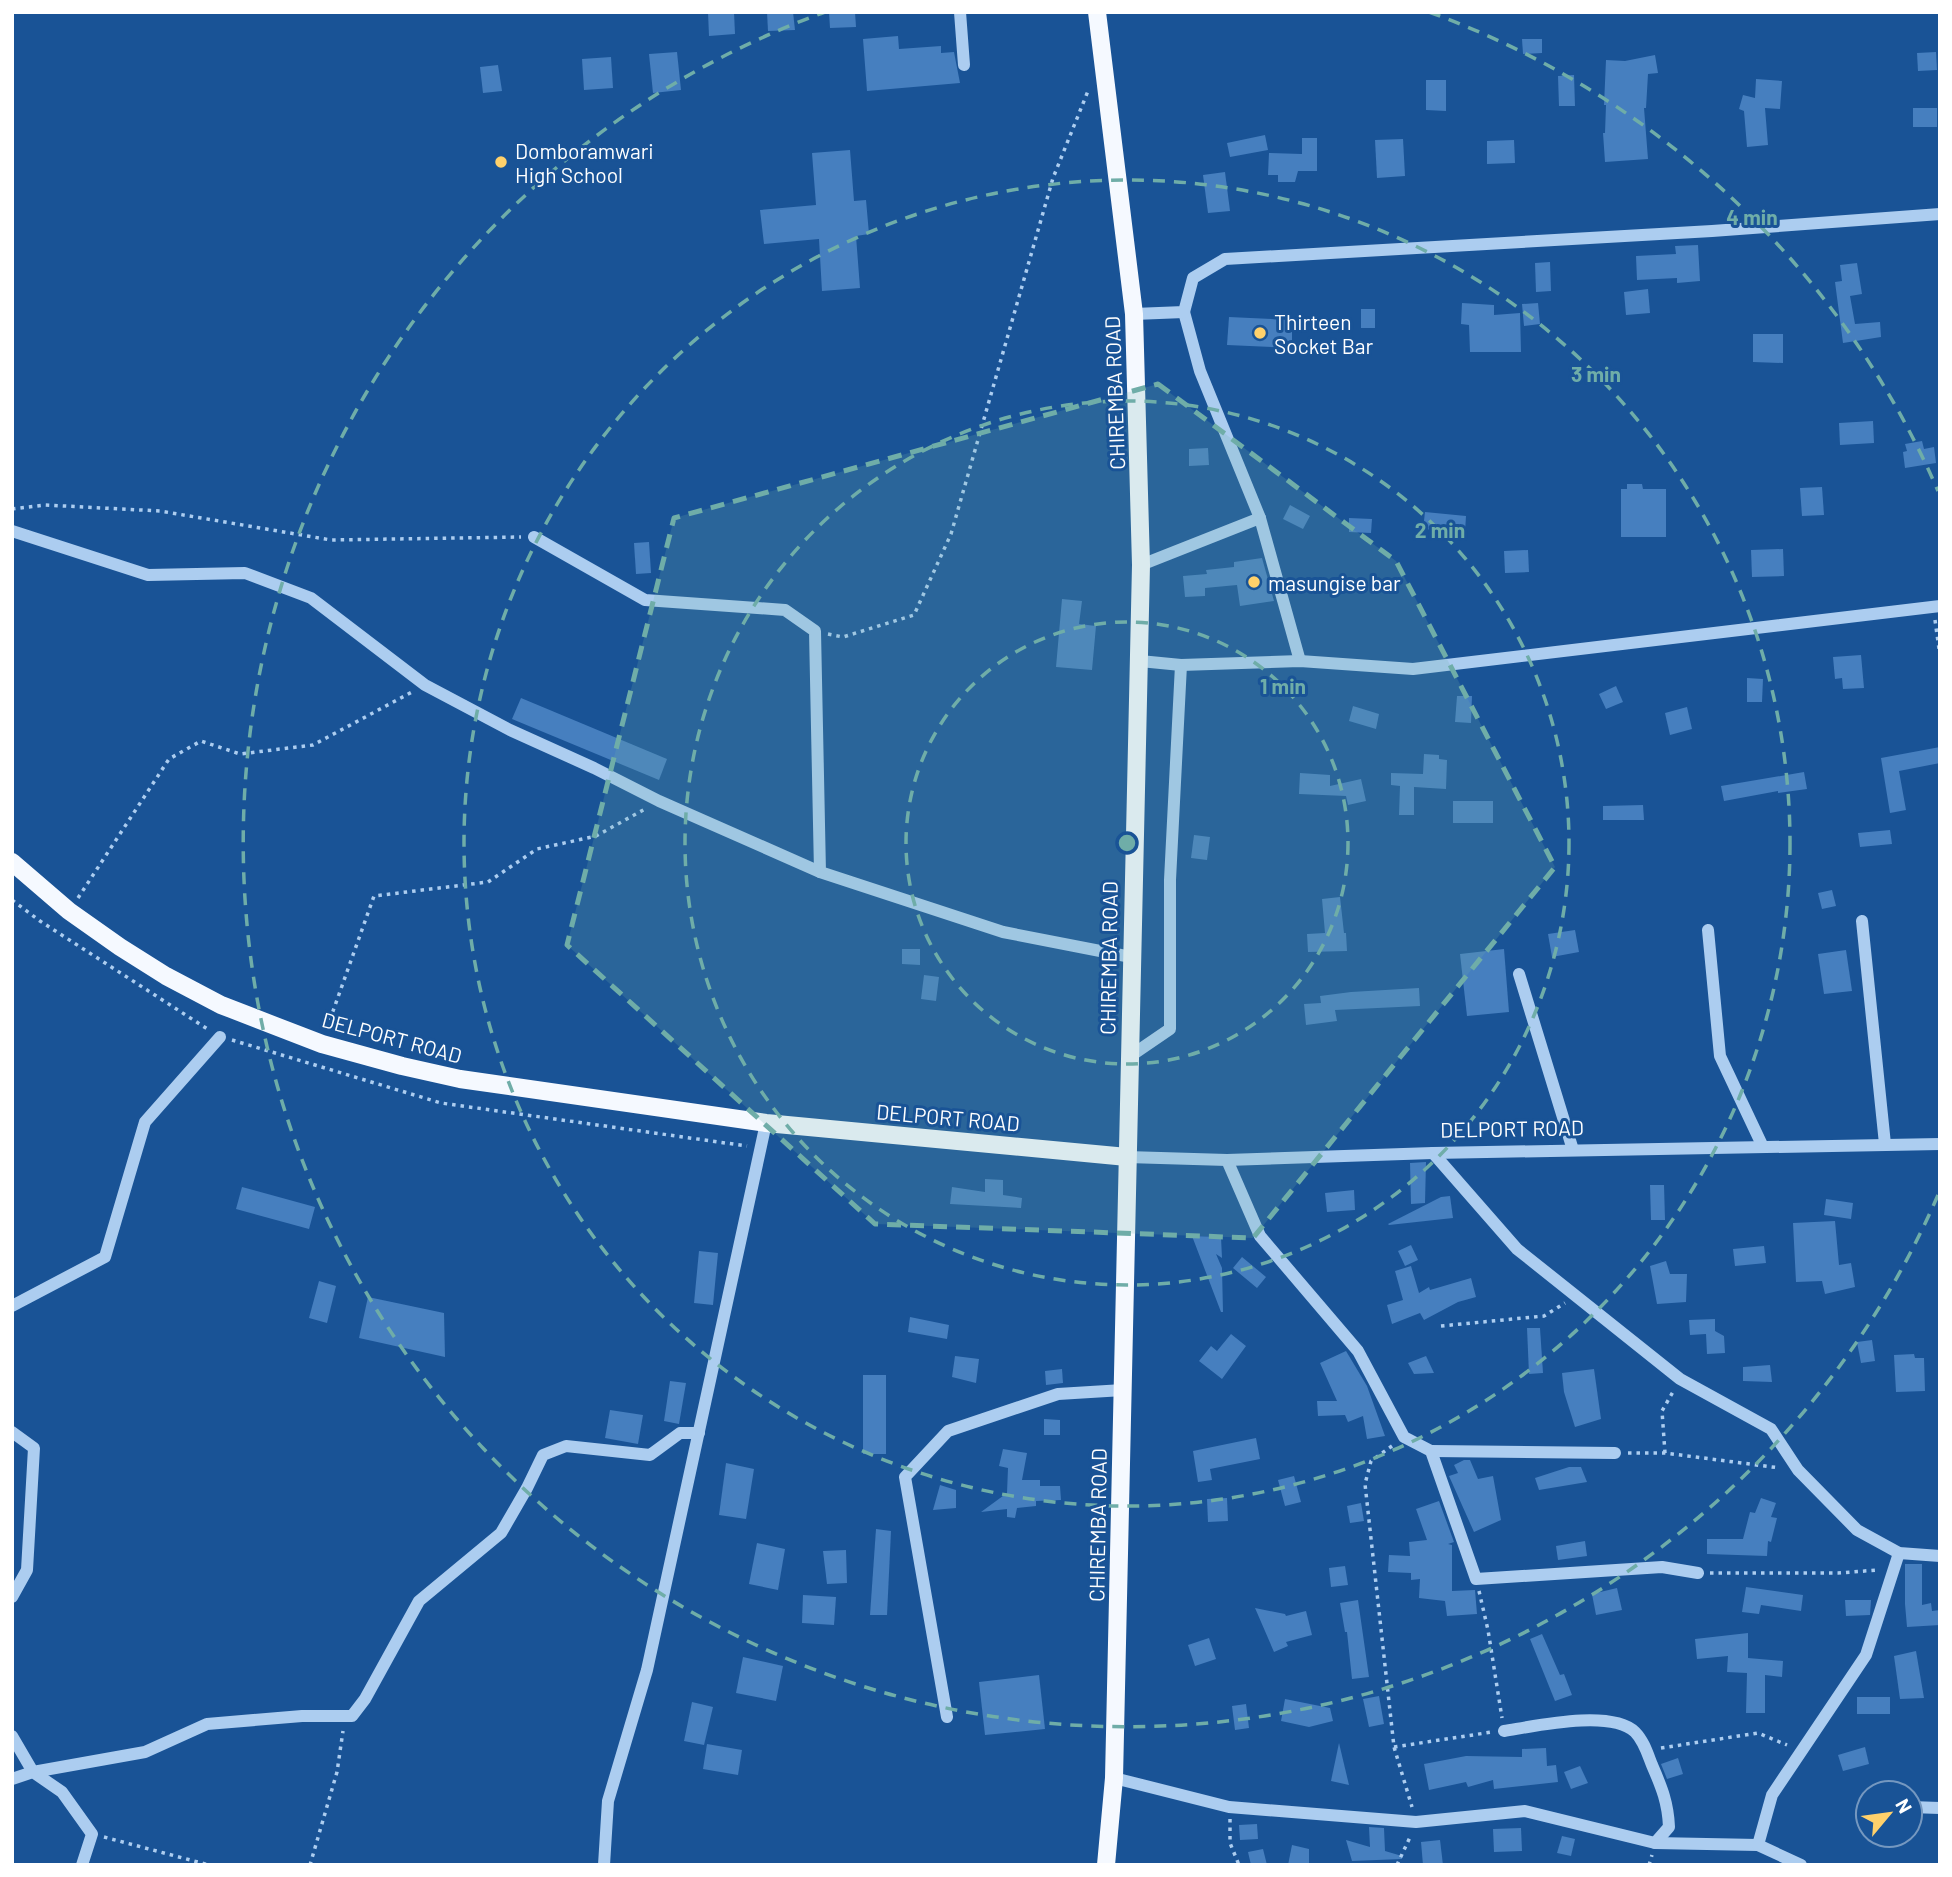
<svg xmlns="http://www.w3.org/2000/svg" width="1952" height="1877" viewBox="0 0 1952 1877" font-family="Barlow,sans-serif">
<rect width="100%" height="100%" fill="#195396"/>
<g fill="#467fbf">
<polygon points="708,12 734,12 735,34 709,36"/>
<polygon points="767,12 793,12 795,30 768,31"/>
<polygon points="829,12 855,12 856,27 830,28"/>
<polygon points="898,36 899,49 941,46 941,53 954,52 960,83 867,91 863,39"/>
<polygon points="1522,39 1542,39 1542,53 1523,54"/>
<polygon points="677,52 681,90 653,93 649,54"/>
<polygon points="1936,52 1937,70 1918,71 1917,53"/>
<polygon points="1655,55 1658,73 1648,74 1646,108 1644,108 1648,159 1605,162 1603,133 1605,133 1606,105 1604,105 1606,60 1625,61"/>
<polygon points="611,57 613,88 584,90 582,59"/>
<polygon points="498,65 502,91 483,93 480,67"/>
<polygon points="1574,75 1575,106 1559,106 1558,76"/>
<polygon points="1756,79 1782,81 1780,109 1765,108 1768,145 1747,147 1744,111 1739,109 1743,95 1755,98"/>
<polygon points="1426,80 1446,80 1446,111 1426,110"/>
<rect x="1913" y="108" width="24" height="19"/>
<polygon points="1265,135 1268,150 1230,157 1227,143"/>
<polygon points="1302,138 1317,138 1317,171 1298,171 1295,182 1278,182 1278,175 1268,175 1269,153 1302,154"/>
<polygon points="1403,139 1405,176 1377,178 1375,140"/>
<polygon points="1514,140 1515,163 1487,164 1487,141"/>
<polygon points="850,150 854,201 866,200 869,234 856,236 860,288 822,291 819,239 764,244 760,210 816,205 812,153"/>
<polygon points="1225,172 1230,211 1208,213 1203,175"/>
<polygon points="1698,245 1700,281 1677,283 1677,278 1637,280 1636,256 1676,254 1675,246"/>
<polygon points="1550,262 1551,291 1536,292 1535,263"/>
<polygon points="1857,263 1862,294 1850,296 1855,324 1880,322 1881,337 1843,343 1835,282 1842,281 1840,265"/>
<polygon points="1648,289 1650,313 1626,315 1624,292"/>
<polygon points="1462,303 1494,305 1494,315 1520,313 1521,352 1470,352 1469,325 1461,324"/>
<polygon points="1538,303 1540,324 1524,326 1522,304"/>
<rect x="1361" y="309" width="14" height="19"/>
<polygon points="1229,317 1292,320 1292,348 1227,345"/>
<polygon points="1753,334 1783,334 1783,363 1753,362"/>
<polygon points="1873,421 1874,443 1840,445 1839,423"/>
<polygon points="1922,441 1924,449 1934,447 1936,463 1905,468 1903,452 1907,451 1905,444"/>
<polygon points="1208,448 1209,465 1189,466 1189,449"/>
<polygon points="1627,484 1642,484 1643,489 1666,489 1666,537 1621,537 1621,489 1627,489"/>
<polygon points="1822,487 1824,515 1802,516 1800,488"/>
<polygon points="1290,505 1310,516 1303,529 1283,519"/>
<polygon points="1425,512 1466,516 1465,532 1423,529"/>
<polygon points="1349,518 1372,519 1371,533 1349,532"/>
<polygon points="649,542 651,573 636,574 634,543"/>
<polygon points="1783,549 1784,576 1752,577 1751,550"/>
<polygon points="1528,550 1529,572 1505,573 1504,551"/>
<polygon points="1262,558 1274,601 1240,606 1237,585 1205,588 1205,596 1185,597 1183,576 1207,574 1206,570 1234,567 1234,562"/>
<polygon points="1062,599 1082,601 1079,624 1096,626 1092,670 1056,667"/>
<polygon points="1861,655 1864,688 1843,689 1842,678 1835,679 1833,657"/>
<polygon points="1747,678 1763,679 1762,702 1747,702"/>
<polygon points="1616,686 1623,702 1606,709 1599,694"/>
<polygon points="1457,696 1472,696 1471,723 1455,722"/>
<polygon points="521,698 667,759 659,780 512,719"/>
<polygon points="1353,706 1379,714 1376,729 1349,721"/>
<polygon points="1687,707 1692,729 1670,735 1665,713"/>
<polygon points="1940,747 1940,763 1899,771 1906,810 1890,813 1881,758"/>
<polygon points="1424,754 1439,755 1439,759 1447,760 1446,789 1414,787 1414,815 1399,815 1400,786 1391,785 1391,773 1423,774"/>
<polygon points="1804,772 1807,789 1778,793 1778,791 1724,801 1721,786"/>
<polygon points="1300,773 1330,775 1330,786 1361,779 1366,801 1348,805 1346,796 1299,794"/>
<rect x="1453" y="801" width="40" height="22"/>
<polygon points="1643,805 1644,820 1603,820 1603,806"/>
<polygon points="1890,830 1892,844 1860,847 1858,833"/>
<polygon points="1194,835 1210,837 1207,860 1191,858"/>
<polygon points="1832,890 1836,906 1822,909 1818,893"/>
<polygon points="1340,897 1344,933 1346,933 1347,951 1308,952 1307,934 1325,933 1322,899"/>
<polygon points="1575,930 1579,952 1552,957 1548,934"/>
<polygon points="902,949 920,949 920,965 902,964"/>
<polygon points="1504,949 1509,1012 1467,1016 1460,954"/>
<polygon points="1846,950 1852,991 1824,994 1818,954"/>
<polygon points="924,975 939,977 936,1001 921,999"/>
<polygon points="1419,988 1420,1006 1335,1010 1337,1021 1306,1025 1304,1004 1321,1003 1320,996 1351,992"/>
<polygon points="1426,1162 1425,1203 1411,1204 1410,1163"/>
<polygon points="985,1179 1003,1180 1003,1195 1022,1198 1021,1208 950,1204 952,1187 985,1192"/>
<polygon points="1650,1185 1664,1185 1665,1220 1651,1220"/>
<polygon points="242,1187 315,1207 309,1229 236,1209"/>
<polygon points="1354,1190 1355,1210 1327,1212 1325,1193"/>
<polygon points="1450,1196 1453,1218 1389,1225 1388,1224 1441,1197"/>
<polygon points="1826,1199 1853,1203 1851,1219 1824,1215"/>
<polygon points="1835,1221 1839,1265 1851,1263 1855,1287 1825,1294 1822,1281 1796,1282 1793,1223"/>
<polygon points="1192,1236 1221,1237 1222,1258 1216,1254 1222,1268 1223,1312 1221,1312"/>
<polygon points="1411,1245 1418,1260 1405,1266 1398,1251"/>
<polygon points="1764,1246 1766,1263 1735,1266 1733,1249"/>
<polygon points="699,1251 718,1253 713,1305 694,1303"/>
<polygon points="1242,1257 1266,1277 1257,1288 1233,1268"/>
<polygon points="1666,1261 1670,1274 1687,1274 1686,1302 1657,1304 1650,1266"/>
<polygon points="1411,1266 1419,1293 1429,1287 1430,1290 1471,1278 1476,1297 1458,1302 1424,1320 1420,1313 1392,1324 1387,1305 1403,1300 1395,1271"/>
<polygon points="319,1281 336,1286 327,1323 309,1318"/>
<polygon points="368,1297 444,1313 445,1357 359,1338"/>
<polygon points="910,1317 949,1325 947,1339 908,1332"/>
<polygon points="1715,1319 1715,1331 1724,1336 1725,1353 1707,1354 1706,1334 1690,1335 1689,1320"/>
<polygon points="1527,1328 1540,1328 1543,1373 1529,1374"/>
<polygon points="1231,1334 1246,1346 1222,1379 1199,1361 1211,1346 1217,1351"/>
<polygon points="1872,1340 1875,1361 1861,1363 1857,1342"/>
<polygon points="1346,1351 1367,1386 1385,1436 1367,1439 1363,1416 1348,1422 1345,1415 1318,1416 1317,1401 1337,1401 1320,1363"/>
<polygon points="1914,1354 1915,1358 1924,1358 1925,1391 1896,1392 1894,1355"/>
<polygon points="955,1356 979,1359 976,1383 952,1377"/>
<polygon points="1426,1356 1434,1373 1414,1374 1408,1363"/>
<polygon points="1770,1365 1772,1382 1743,1381 1743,1367"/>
<polygon points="1062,1369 1063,1383 1046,1385 1045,1371"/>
<polygon points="1594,1369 1601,1419 1575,1427 1564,1392 1562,1373"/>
<rect x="863" y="1375" width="23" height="79"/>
<polygon points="670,1381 686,1383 679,1424 664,1421"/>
<polygon points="610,1410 643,1415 638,1444 605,1438"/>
<polygon points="1044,1419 1060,1420 1060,1435 1044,1435"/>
<polygon points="1256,1438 1260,1459 1210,1469 1212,1480 1198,1482 1193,1451"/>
<polygon points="1003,1449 1027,1453 1022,1480 1040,1480 1040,1486 1060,1486 1061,1500 1036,1501 1036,1506 1017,1508 1015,1518 1007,1517 1007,1509 981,1512 1007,1493 1008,1468 999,1466"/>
<polygon points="1464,1460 1470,1460 1478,1479 1493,1476 1501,1520 1474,1532 1449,1476 1458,1473 1454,1465"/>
<polygon points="726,1463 754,1469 746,1519 719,1515"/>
<polygon points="1569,1467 1581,1467 1587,1482 1539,1490 1535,1478"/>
<polygon points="1294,1476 1301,1502 1285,1506 1278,1480"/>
<polygon points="940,1485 956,1490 956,1508 933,1510"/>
<polygon points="1227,1498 1228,1521 1208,1522 1207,1499"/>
<polygon points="1761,1498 1776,1503 1771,1517 1777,1518 1771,1542 1768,1541 1767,1556 1707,1554 1707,1539 1743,1539 1750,1512 1755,1513"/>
<polygon points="1439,1501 1454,1542 1448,1544 1452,1545 1452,1591 1475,1590 1477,1614 1447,1616 1445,1601 1419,1598 1420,1579 1411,1580 1411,1573 1388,1572 1389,1555 1410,1556 1409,1542 1427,1540 1416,1509"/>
<polygon points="1361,1503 1364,1521 1350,1523 1347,1506"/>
<polygon points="876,1529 891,1531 887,1615 870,1615"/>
<polygon points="1585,1541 1587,1556 1558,1560 1556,1546"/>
<polygon points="757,1543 785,1549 778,1590 749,1584"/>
<polygon points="846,1550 847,1583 827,1584 823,1551"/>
<polygon points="1905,1564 1922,1564 1922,1605 1931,1603 1932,1611 1940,1610 1940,1625 1907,1627 1905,1604"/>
<polygon points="1345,1566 1348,1585 1331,1587 1329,1568"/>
<polygon points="1746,1587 1803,1595 1801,1611 1761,1605 1759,1614 1742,1612"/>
<polygon points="1617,1588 1622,1610 1596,1615 1592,1594"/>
<polygon points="803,1595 836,1597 834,1625 802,1623"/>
<polygon points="1358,1600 1369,1677 1352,1679 1347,1632 1345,1632 1340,1603"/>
<polygon points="1845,1600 1871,1600 1870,1615 1846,1616"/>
<polygon points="1255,1608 1285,1614 1286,1616 1306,1611 1312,1635 1286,1642 1288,1646 1274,1652"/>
<polygon points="1748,1633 1748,1658 1783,1661 1782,1677 1765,1675 1765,1713 1746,1713 1747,1673 1727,1672 1728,1656 1697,1659 1695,1639"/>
<polygon points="1542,1634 1560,1675 1564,1674 1572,1695 1555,1701 1530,1639"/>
<polygon points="1209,1638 1216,1659 1195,1666 1188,1645"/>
<polygon points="1916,1651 1924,1698 1900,1699 1894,1656"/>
<polygon points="743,1657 783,1666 776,1701 736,1693"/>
<polygon points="1039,1675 1045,1729 985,1735 979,1682"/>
<polygon points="1379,1696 1384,1724 1369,1727 1363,1699"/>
<rect x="1857" y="1697" width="33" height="17"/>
<polygon points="1285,1699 1330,1708 1333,1721 1309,1727 1281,1721"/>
<polygon points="692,1702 713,1707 704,1745 684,1741"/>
<polygon points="1246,1704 1249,1728 1235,1730 1232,1706"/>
<polygon points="1339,1743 1349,1785 1331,1781"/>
<polygon points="707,1744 742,1750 738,1775 703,1769"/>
<polygon points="1865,1747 1869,1764 1843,1771 1838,1755"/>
<polygon points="1546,1748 1547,1766 1556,1765 1558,1782 1494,1789 1493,1780 1468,1787 1466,1782 1429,1790 1424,1764 1466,1756 1522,1757 1522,1749"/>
<polygon points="1678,1758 1683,1774 1667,1779 1661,1764"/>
<polygon points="1580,1766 1588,1783 1571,1789 1564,1772"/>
<polygon points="1257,1824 1258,1839 1240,1840 1239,1825"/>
<polygon points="1369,1827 1384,1828 1385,1851 1402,1856 1402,1859 1352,1861 1346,1840 1370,1847"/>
<polygon points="1521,1828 1522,1851 1494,1852 1493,1829"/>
<polygon points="1562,1836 1575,1839 1571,1856 1557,1853"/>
<polygon points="1440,1840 1443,1865 1423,1865 1421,1842"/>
<polygon points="1292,1845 1309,1849 1309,1865 1288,1865"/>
<polygon points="1263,1849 1267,1865 1251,1865 1248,1852"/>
</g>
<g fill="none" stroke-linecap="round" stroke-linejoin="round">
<g stroke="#accdf0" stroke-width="3.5" stroke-dasharray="3.5 5" stroke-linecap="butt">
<polyline points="12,509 45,505 160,511 331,540 521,537"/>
<polyline points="1935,620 1940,656"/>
<polyline points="828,634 843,637 914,615 951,534 1053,178 1088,91"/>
<polyline points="78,898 169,759 201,741 240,754 313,745 412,692"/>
<polyline points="12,900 40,921 209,1030"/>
<polyline points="327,1028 374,896 488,882 537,849 596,836 645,809"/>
<polyline points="232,1040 441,1103 747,1146"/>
<polyline points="1441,1326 1544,1316 1565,1303"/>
<polyline points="1392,1446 1371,1461 1365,1484 1394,1747 1412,1807"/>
<polyline points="1628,1453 1665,1453 1780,1468"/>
<polyline points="1665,1453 1662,1411 1674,1390"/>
<polyline points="1710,1573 1838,1573 1878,1570"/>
<polyline points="1479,1591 1488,1630 1502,1718"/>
<polyline points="1394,1747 1492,1732"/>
<polyline points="1661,1748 1758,1733 1787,1745"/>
<polyline points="1230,1819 1230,1843 1239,1865"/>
<polyline points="104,1837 209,1865"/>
<polyline points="310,1865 337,1772 343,1731"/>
<polyline points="1397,1865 1411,1835"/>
<polyline points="1649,1865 1652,1855"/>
</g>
<g stroke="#accdf0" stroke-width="12">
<polyline points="960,12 964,65"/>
<polyline points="1184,312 1200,371 1260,518 1300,661"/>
<polyline points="1134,314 1184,312 1193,278 1225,259 1712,231 1940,214"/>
<polyline points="12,531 148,575 245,573 311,598 425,685 510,730 594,768 659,801 820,872"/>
<polyline points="534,537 645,600 785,610 815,631 820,872 1003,932 1131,957"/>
<polyline points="1141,565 1260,518"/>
<polyline points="1140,661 1181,665 1300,661 1413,669 1940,606"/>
<polyline points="1862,921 1885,1144"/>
<polyline points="1708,930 1720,1056 1763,1147"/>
<polyline points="1519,974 1573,1150"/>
<polyline points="1129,1057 1170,1029 1170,880 1181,665"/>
<polyline points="1433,1153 1517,1249 1680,1379 1771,1429 1798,1470 1857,1530 1899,1553 1940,1556"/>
<polyline points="1127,1157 1227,1160 1433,1153 1940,1144"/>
<polyline points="1227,1160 1260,1236 1358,1351 1404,1437 1431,1451 1476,1579 1662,1567 1698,1573"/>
<polyline points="12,1306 105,1257 145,1122 220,1037"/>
<polyline points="12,1432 34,1448 27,1570 12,1597"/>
<polyline points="1431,1451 1615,1453"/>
<polyline points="947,1717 905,1477 948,1431 1058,1394 1123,1390"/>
<path d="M1504,1731C1535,1726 1611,1709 1635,1732C1644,1741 1648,1755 1652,1765C1662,1788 1668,1803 1669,1827L1655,1843"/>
<polyline points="12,1736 33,1772 145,1752 207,1724 302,1716 352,1716 365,1699 419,1601 501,1533 527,1488 543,1455 566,1446 650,1455 680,1433 699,1433"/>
<polyline points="1114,1778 1229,1807 1416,1822 1525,1811 1655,1843 1758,1845 1801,1865"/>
<polyline points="12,1779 33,1772 62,1792 92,1834 82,1865"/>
<polyline points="1910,1807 1940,1808"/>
<polyline points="1758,1845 1772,1795 1866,1655 1899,1553"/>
<polyline points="604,1865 608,1801 647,1670 766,1123"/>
</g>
<g stroke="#f5f9ff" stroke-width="18">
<polyline points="1097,12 1134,314 1141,565 1114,1778 1106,1865"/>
<polyline points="12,862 69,911 120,947 166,976 221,1005 322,1044 402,1066 460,1079 766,1123 1127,1157"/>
</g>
</g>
<path fill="#6fada8" fill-opacity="0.2" stroke="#6fada8" stroke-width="5" stroke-dasharray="14 9" stroke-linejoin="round" d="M1158,384L1396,561L1555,867L1253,1238L875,1224L567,945L674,518Z"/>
<g fill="none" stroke="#6fada8" stroke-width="3.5" stroke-dasharray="12 9">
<circle cx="1127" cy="843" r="221"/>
<circle cx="1127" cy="843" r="442"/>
<circle cx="1127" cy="843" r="663"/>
<path d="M1938 1195A884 884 0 1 1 825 12M1429 12A884 884 0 0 1 1938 491"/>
</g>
<g fill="#ffd16b" stroke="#195396" stroke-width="2.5">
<circle cx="501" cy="162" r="7"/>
<circle cx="1260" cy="333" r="7"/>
<circle cx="1254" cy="582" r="7"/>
</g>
<g text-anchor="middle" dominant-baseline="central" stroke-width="6" stroke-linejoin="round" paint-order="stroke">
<g font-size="21" fill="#fff" stroke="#195396" text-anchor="start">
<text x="515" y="150">Domboramwari<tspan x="515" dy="24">High School</tspan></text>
<text x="1274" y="321">Thirteen<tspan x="1274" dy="24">Socket Bar</tspan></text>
<text x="1268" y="582">masungise bar</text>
</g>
<g font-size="21" fill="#fff" stroke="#195396">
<text transform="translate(1114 393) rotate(-92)">CHIREMBA ROAD</text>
<text transform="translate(1108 958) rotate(-89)">CHIREMBA ROAD</text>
<text transform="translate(392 1037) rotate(15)">DELPORT ROAD</text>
<text transform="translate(948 1117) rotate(5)">DELPORT ROAD</text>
<text transform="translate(1512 1128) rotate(-1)">DELPORT ROAD</text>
<text transform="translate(1097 1525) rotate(-89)">CHIREMBA ROAD</text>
</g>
</g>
<circle cx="1127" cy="843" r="10" fill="#6fada8" stroke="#195396" stroke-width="3.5"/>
<g font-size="21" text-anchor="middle" font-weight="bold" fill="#6fada8" stroke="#195396" stroke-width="6" stroke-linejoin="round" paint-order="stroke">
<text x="1752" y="225">4 min</text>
<text x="1596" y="382">3 min</text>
<text x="1440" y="538">2 min</text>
<text x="1283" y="694">1 min</text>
</g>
<rect width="1952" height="1877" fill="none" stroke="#ffffff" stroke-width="28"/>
<g transform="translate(1889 1814) rotate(61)"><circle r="33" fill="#195396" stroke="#7598c0" stroke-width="2"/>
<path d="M0-5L12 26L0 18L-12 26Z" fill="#ffd16b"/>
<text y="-10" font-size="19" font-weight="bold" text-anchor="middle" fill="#ffffff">N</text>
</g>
</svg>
